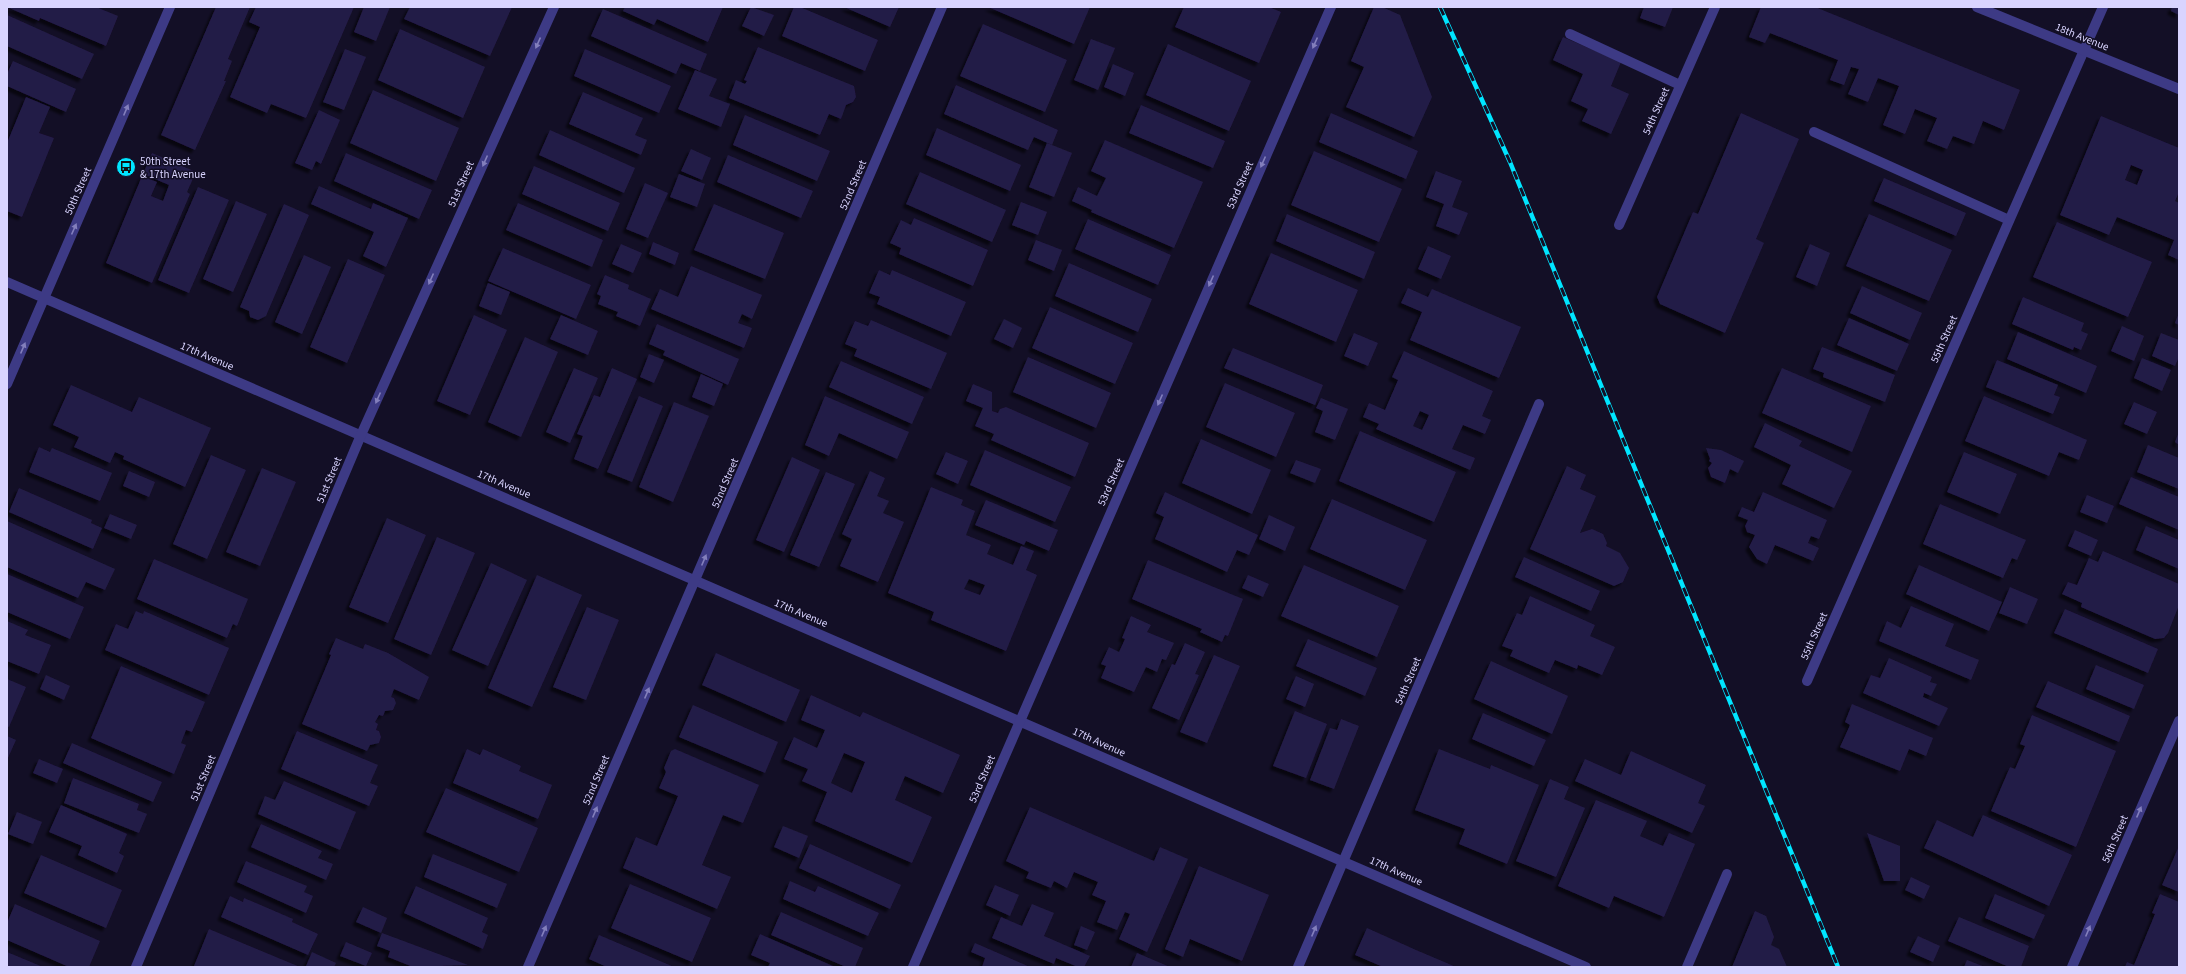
<svg xmlns="http://www.w3.org/2000/svg" width="2186" height="974" viewBox="0 0 2186 974" font-family="'Source Sans 3',sans-serif">
<defs>
<filter id="shadow"><feDropShadow dx="-3.5" dy="3.5" stdDeviation="1" flood-color="#0009"/></filter>
</defs>
<rect width="100%" height="100%" fill="#130f26"/>
<g fill="#241b47" fill-rule="evenodd" filter="url(#shadow)">
<polygon points="7,7 96,7 118,16 106,46 40,18 39,21"/>
<polygon points="216,7 250,7 228,59 232,61 224,81 226,81 195,150 161,135"/>
<polygon points="256,7 354,7 306,118 271,104 267,113 230,97 260,27 249,22"/>
<polygon points="364,7 390,7 376,41 354,32"/>
<polygon points="410,7 512,7 490,56 404,19"/>
<polygon points="625,7 723,7 708,42 657,19 654,25 623,11"/>
<polygon points="751,7 774,15 764,36 742,26"/>
<polygon points="794,7 800,7 878,40 865,71 782,36"/>
<polygon points="844,7 899,7 890,27"/>
<polygon points="988,7 1090,7 1074,44"/>
<polygon points="1184,7 1269,7 1281,12 1259,63 1175,27"/>
<polygon points="1374,7 1382,7 1400,15 1432,97 1414,137 1346,107 1364,67 1351,61"/>
<polygon points="1644,7 1673,7 1665,27 1640,18"/>
<polygon points="1761,7 1815,7 2020,90 2004,130 1983,121 1974,144 1953,136 1947,149 1927,141 1937,118 1915,109 1905,134 1883,125 1899,86 1878,78 1868,102 1848,94 1859,69 1851,67 1844,85 1830,80 1838,60 1770,33 1765,43 1749,37"/>
<polygon points="2172,7 2179,7 2179,15 2171,11"/>
<polygon points="603,9 707,54 700,71 681,63 676,74 591,36"/>
<polygon points="7,15 94,54 82,79 7,46"/>
<polygon points="983,24 1067,60 1045,112 960,76"/>
<polygon points="400,29 485,67 463,118 378,80"/>
<polygon points="1563,37 1621,62 1611,86 1629,94 1611,134 1582,121 1588,109 1571,101 1583,74 1553,60"/>
<polygon points="1091,39 1115,48 1098,90 1074,80"/>
<polygon points="1168,44 1251,81 1229,131 1146,95"/>
<polygon points="758,47 854,86 856,97 853,102 846,105 841,119 829,114 820,135 729,98 736,80 745,84 747,81 744,80"/>
<polygon points="345,49 366,57 344,110 323,102"/>
<polygon points="585,49 671,86 659,113 574,76"/>
<polygon points="13,61 76,89 66,112 7,86 7,74"/>
<polygon points="1113,64 1134,73 1125,96 1104,87"/>
<polygon points="695,70 717,79 709,96 730,104 721,127 678,109"/>
<polygon points="956,85 1058,130 1052,145 1034,137 1028,150 944,114"/>
<polygon points="373,90 459,128 436,181 350,143"/>
<polygon points="583,92 643,118 635,135 647,140 641,155 569,124"/>
<polygon points="26,97 50,107 39,133 54,138 22,217 7,211 7,143"/>
<polygon points="1141,105 1225,141 1213,168 1129,133"/>
<polygon points="319,110 340,120 321,164 316,161 312,170 295,163"/>
<polygon points="1331,113 1418,151 1406,179 1319,142"/>
<polygon points="1741,113 1799,139 1756,239 1764,243 1725,333 1660,304 1657,297 1693,212 1698,214"/>
<polygon points="745,115 830,151 817,181 733,145"/>
<path d="M2101,116L2179,148V192L2175,201L2179,203V260L2168,255L2174,240L2117,217L2109,235L2060,215ZM2131,165L2143,170L2137,185L2125,180Z"/>
<polygon points="937,128 1021,165 1010,191 926,155"/>
<polygon points="550,130 635,168 624,193 539,155"/>
<polygon points="1105,140 1203,182 1174,248 1091,212 1092,210 1072,201 1078,187 1097,196 1106,178 1091,171"/>
<polygon points="1047,143 1072,153 1054,197 1029,187"/>
<polygon points="691,149 711,158 702,180 681,171"/>
<polygon points="1314,151 1402,189 1379,242 1291,205"/>
<polygon points="152,153 196,172 187,192 190,194 152,283 106,263 142,176 157,182 151,196 163,201 169,185 143,174"/>
<polygon points="346,153 432,190 419,219 334,181"/>
<polygon points="728,155 813,191 801,218 717,182"/>
<polygon points="534,166 620,203 608,231 522,194"/>
<polygon points="1436,171 1462,181 1452,207 1468,213 1459,235 1436,226 1444,204 1426,197"/>
<polygon points="920,172 1006,210 992,242 906,204"/>
<polygon points="679,174 705,184 697,207 670,197"/>
<polygon points="1884,178 1966,213 1956,236 1874,201"/>
<polygon points="645,183 668,193 648,238 626,229"/>
<polygon points="319,186 371,209 373,203 408,218 386,267 363,256 374,232 311,204"/>
<polygon points="198,187 229,200 189,293 158,280"/>
<polygon points="236,201 267,214 233,292 203,279"/>
<polygon points="1021,202 1047,212 1038,235 1012,225"/>
<polygon points="518,203 603,240 592,267 506,230"/>
<polygon points="284,204 309,215 266,316 258,320 250,317 249,311 240,307"/>
<polygon points="714,204 784,233 765,279 694,250"/>
<polygon points="1287,214 1375,252 1364,279 1276,241"/>
<polygon points="1869,214 1952,250 1929,301 1846,266"/>
<polygon points="914,218 988,250 973,286 899,254 901,248 890,243 901,220 911,225"/>
<polygon points="1088,219 1171,255 1158,285 1075,249"/>
<polygon points="2057,222 2152,262 2128,317 2033,277"/>
<polygon points="1036,240 1062,250 1054,271 1028,260"/>
<polygon points="653,242 679,253 675,265 649,254"/>
<polygon points="621,244 642,253 633,273 612,264"/>
<polygon points="1810,244 1830,253 1817,286 1796,277"/>
<polygon points="1428,246 1451,256 1441,279 1418,269"/>
<polygon points="503,248 591,285 576,319 488,281"/>
<polygon points="1271,253 1358,290 1336,342 1249,304"/>
<polygon points="304,255 331,267 302,334 275,322"/>
<polygon points="348,259 385,275 347,363 310,347"/>
<polygon points="1069,263 1152,299 1138,332 1055,296"/>
<polygon points="691,266 762,295 752,319 742,314 738,323 752,328 744,348 651,309 660,289 678,297"/>
<polygon points="879,270 890,275 892,270 966,302 951,336 877,304 880,297 869,293"/>
<polygon points="605,275 629,285 628,289 651,299 640,326 616,316 618,312 598,304 601,296 597,294"/>
<polygon points="488,283 510,292 501,315 479,306"/>
<polygon points="1862,286 1922,313 1910,340 1850,313"/>
<polygon points="1408,288 1428,297 1432,289 1521,327 1499,378 1410,340 1422,312 1401,303"/>
<polygon points="2023,297 2084,323 2081,331 2088,334 2081,350 2074,347 2073,350 2012,324"/>
<polygon points="1050,307 1133,343 1115,384 1032,348"/>
<polygon points="2179,313 2179,325 2175,323"/>
<polygon points="474,315 507,330 470,415 437,401"/>
<polygon points="561,315 598,331 588,355 550,339"/>
<polygon points="1849,318 1909,344 1897,371 1837,345"/>
<polygon points="1004,319 1022,328 1013,348 994,339"/>
<polygon points="871,320 947,353 931,389 854,356 857,349 845,344 855,321 868,326"/>
<polygon points="657,324 739,359 728,385 663,355 665,351 649,344"/>
<polygon points="2122,326 2144,336 2134,361 2111,351"/>
<polygon points="2018,332 2097,366 2086,393 2007,359"/>
<polygon points="1354,333 1378,343 1368,366 1344,356"/>
<polygon points="2161,333 2179,340 2179,357 2175,366 2152,356"/>
<polygon points="525,337 558,352 521,437 488,422"/>
<polygon points="1822,347 1895,375 1885,402 1823,377 1824,373 1813,369"/>
<polygon points="1233,348 1323,385 1315,405 1224,368"/>
<path d="M1404,351L1493,391L1482,416L1491,420L1485,434L1463,425L1452,449L1475,458L1470,470L1376,429L1379,424L1363,417L1369,403L1385,410L1398,380L1392,377ZM1420,411L1429,415L1422,430L1413,426Z"/>
<polygon points="649,354 664,360 654,383 640,377"/>
<polygon points="1028,357 1111,393 1096,428 1013,392"/>
<polygon points="2142,358 2171,370 2162,391 2134,378"/>
<polygon points="1997,360 2058,385 2054,395 2060,397 2053,414 1986,387"/>
<polygon points="841,361 924,397 912,424 829,387"/>
<polygon points="574,368 598,378 570,443 546,432"/>
<polygon points="612,368 637,379 598,469 574,459 583,436 577,434 594,395 600,397"/>
<polygon points="1782,368 1871,406 1852,452 1762,413"/>
<polygon points="701,374 723,384 714,406 692,397"/>
<polygon points="1225,383 1295,413 1276,457 1206,427"/>
<polygon points="973,384 992,392 992,411 998,413 1000,409 1006,407 1089,443 1075,477 991,440 994,434 975,426 983,408 966,401"/>
<polygon points="71,385 132,412 139,397 211,428 185,487 123,459 124,456 115,452 110,463 74,447 79,437 53,425"/>
<polygon points="639,396 663,406 632,482 607,472"/>
<polygon points="825,396 909,432 897,459 839,433 829,456 805,445"/>
<polygon points="1984,396 2087,440 2079,460 2059,452 2049,476 1965,441"/>
<polygon points="1321,398 1348,409 1335,440 1315,432 1323,411 1316,408"/>
<polygon points="674,402 709,416 673,502 639,487"/>
<polygon points="2134,402 2157,412 2147,434 2124,424"/>
<polygon points="1765,423 1802,441 1799,446 1852,471 1834,508 1782,484 1791,465 1754,447"/>
<polygon points="1360,431 1456,472 1434,522 1339,481"/>
<polygon points="2179,432 2179,445 2175,442"/>
<polygon points="1201,439 1271,470 1252,514 1182,483"/>
<polygon points="2148,445 2179,458 2179,489 2137,472"/>
<polygon points="39,447 50,452 52,448 112,473 100,501 29,472"/>
<polygon points="1706,448 1721,450 1744,461 1738,473 1730,469 1725,483 1711,477 1708,468 1712,463 1709,461 1710,459"/>
<polygon points="985,450 1071,487 1055,522 970,485"/>
<polygon points="946,452 968,461 958,484 936,474"/>
<polygon points="1964,452 2017,474 2000,514 1947,492"/>
<polygon points="211,455 246,470 207,559 173,544"/>
<polygon points="792,457 820,470 784,552 756,540"/>
<polygon points="1296,460 1321,469 1315,483 1290,473"/>
<polygon points="1567,466 1586,475 1580,489 1596,496 1580,533 1592,529 1603,534 1607,543 1606,546 1620,553 1629,568 1623,582 1614,586 1530,549"/>
<polygon points="262,468 296,482 260,566 226,552"/>
<polygon points="129,471 155,482 149,497 123,486"/>
<polygon points="870,471 885,478 877,496 889,501 883,513 904,522 878,582 840,566 852,539 842,534"/>
<polygon points="826,472 855,484 819,567 790,555"/>
<polygon points="2131,477 2179,497 2179,530 2119,504"/>
<path d="M931,487L963,500L961,505L975,511L966,535L991,545L987,554L1013,565L1021,546L1034,551L1026,570L1037,575L1006,651L931,620L934,612L888,593ZM969,579L985,585L980,595L964,589Z"/>
<polygon points="19,488 92,520 91,523 102,528 93,549 9,512"/>
<polygon points="1165,492 1258,535 1249,555 1237,550 1227,572 1155,539 1164,517 1156,513"/>
<polygon points="1763,492 1827,520 1819,539 1811,536 1808,543 1819,548 1813,561 1775,545 1767,564 1757,559 1749,547 1755,535 1747,532 1745,526 1748,520 1738,516 1742,507 1754,512"/>
<polygon points="2087,495 2114,506 2107,523 2080,512"/>
<polygon points="1332,499 1427,540 1405,590 1310,549"/>
<polygon points="986,500 1058,530 1049,551 1026,541 1024,545 975,525"/>
<polygon points="1940,504 2026,540 2017,560 2012,558 2003,578 1923,544"/>
<polygon points="110,514 137,525 131,539 104,528"/>
<polygon points="1269,515 1295,527 1285,551 1259,539"/>
<polygon points="387,518 426,535 388,623 349,607"/>
<polygon points="7,521 115,569 105,590 86,582 78,598 7,567"/>
<polygon points="2146,526 2179,540 2179,569 2136,550"/>
<polygon points="2075,530 2098,540 2091,556 2068,546"/>
<polygon points="437,537 475,553 431,655 394,639"/>
<polygon points="2103,551 2179,584 2179,605 2168,633 2164,638 2155,639 2081,607 2082,603 2062,594 2068,582 2077,585 2089,558 2098,562"/>
<polygon points="1524,557 1600,591 1591,611 1515,577"/>
<polygon points="154,559 248,599 237,626 233,624 227,638 137,599"/>
<polygon points="1148,560 1243,599 1228,636 1225,635 1222,642 1200,632 1202,629 1132,599"/>
<polygon points="491,563 527,580 488,666 452,650"/>
<polygon points="1304,565 1399,606 1377,657 1281,616"/>
<polygon points="1919,565 2002,602 1989,631 1906,594"/>
<polygon points="7,574 84,607 70,639 7,612"/>
<polygon points="537,575 582,595 532,707 488,688"/>
<polygon points="1248,575 1269,584 1263,597 1242,588"/>
<polygon points="2010,587 2038,599 2027,624 1999,613"/>
<polygon points="1530,596 1595,625 1590,636 1615,647 1602,675 1578,665 1577,669 1555,660 1549,673 1510,656 1513,650 1502,646 1517,613 1522,615"/>
<polygon points="1911,606 1954,624 1945,646 1979,660 1971,680 1879,641 1887,621 1901,628"/>
<polygon points="587,607 619,620 586,700 553,687"/>
<polygon points="2065,609 2158,649 2148,673 2054,633"/>
<polygon points="136,611 143,614 144,611 229,648 209,695 105,650 116,624 128,629"/>
<polygon points="1131,616 1151,625 1147,632 1174,643 1166,660 1162,659 1157,672 1146,667 1134,692 1101,678 1106,666 1101,664 1109,647 1119,652 1125,639 1122,638"/>
<polygon points="7,621 28,630 25,635 51,645 39,674 7,661"/>
<polygon points="336,638 363,649 365,644 388,653 429,677 419,700 394,689 391,697 394,698 396,703 393,710 385,711 383,716 379,715 375,722 378,724 376,730 379,731 381,737 379,743 370,745 367,751 302,724 331,655 329,654"/>
<polygon points="1308,639 1377,668 1365,696 1296,666"/>
<polygon points="1185,643 1205,652 1195,674 1199,675 1179,720 1152,708 1172,664 1175,665"/>
<polygon points="716,653 800,690 786,722 702,685"/>
<polygon points="1214,655 1240,666 1207,743 1180,732"/>
<polygon points="1889,658 1932,677 1930,682 1937,684 1931,696 1924,693 1923,697 1948,708 1939,726 1863,693 1871,675 1880,678"/>
<polygon points="1491,661 1568,696 1552,734 1474,699"/>
<polygon points="2096,665 2144,685 2134,709 2086,689"/>
<polygon points="121,666 205,702 192,732 186,730 181,743 186,745 174,774 91,738"/>
<polygon points="46,675 70,686 64,700 40,689"/>
<polygon points="1296,676 1314,684 1305,707 1286,699"/>
<polygon points="7,679 26,687 9,727 7,726"/>
<polygon points="2048,681 2130,716 2119,742 2036,707"/>
<path d="M811,695L860,717L863,712L960,755L943,793L905,776L895,800L932,817L912,863L815,821L827,792L802,781L808,769L784,759L794,737L817,748L825,730L801,720ZM844,753L865,762L852,793L831,783Z"/>
<polygon points="1852,704 1933,738 1926,756 1909,749 1900,771 1840,747 1850,725 1845,722"/>
<polygon points="693,705 778,742 765,773 679,737"/>
<polygon points="1295,711 1327,724 1306,778 1273,766"/>
<polygon points="1483,713 1546,740 1534,766 1472,739"/>
<polygon points="2032,715 2116,751 2076,847 1991,811 2010,767 2015,769 2025,746 2020,744"/>
<polygon points="1341,719 1359,726 1334,789 1310,780 1330,728 1337,730"/>
<polygon points="297,731 378,765 370,783 378,786 369,806 281,769"/>
<polygon points="7,736 16,740 7,760"/>
<polygon points="72,743 162,782 153,802 63,763"/>
<polygon points="467,749 480,755 483,749 521,766 519,771 552,785 538,819 453,783"/>
<polygon points="675,749 759,785 743,823 723,815 702,865 731,877 717,909 623,868 636,837 657,846 678,796 659,788 666,772 664,768 671,751"/>
<polygon points="1439,749 1490,769 1491,765 1539,785 1507,864 1459,844 1465,829 1415,810"/>
<polygon points="1631,751 1706,785 1698,803 1705,806 1692,833 1575,781 1585,759 1621,775"/>
<polygon points="39,759 63,769 57,783 33,773"/>
<polygon points="73,778 139,804 137,810 147,814 139,833 64,803"/>
<polygon points="1550,779 1569,787 1564,799 1585,808 1556,877 1516,861"/>
<polygon points="284,781 356,812 340,850 258,814 265,796 275,800"/>
<polygon points="446,788 538,828 519,872 426,832"/>
<polygon points="1596,800 1647,821 1640,836 1663,846 1669,833 1695,844 1664,917 1614,896 1609,908 1558,886"/>
<polygon points="61,805 127,834 119,853 124,856 117,873 78,855 82,846 49,832"/>
<polygon points="1030,807 1154,861 1160,847 1188,859 1147,952 1119,939 1130,914 1125,912 1117,930 1097,922 1106,901 1092,895 1098,882 1074,872 1067,888 1054,881 1051,888 1026,878 1029,872 1006,861"/>
<polygon points="17,812 42,822 33,844 8,834"/>
<polygon points="1983,815 2072,855 2049,906 1924,848 1937,820 1973,837"/>
<polygon points="261,824 322,851 318,858 333,864 326,880 251,847"/>
<polygon points="783,826 808,836 799,858 774,847"/>
<polygon points="1867,833 1900,846 1900,881 1884,881"/>
<polygon points="810,844 901,885 890,909 799,868"/>
<polygon points="2179,846 2179,892 2162,885"/>
<polygon points="433,854 507,884 497,908 424,877"/>
<polygon points="41,855 122,890 106,928 24,893"/>
<polygon points="246,861 307,886 304,892 313,896 306,913 237,882"/>
<polygon points="1199,866 1269,895 1242,961 1190,939 1183,957 1165,949"/>
<polygon points="1911,877 1930,886 1924,899 1905,890"/>
<polygon points="790,881 815,892 818,886 879,913 868,936 783,899"/>
<polygon points="630,884 711,918 692,962 611,928"/>
<polygon points="995,885 1019,895 1010,916 986,905"/>
<polygon points="416,886 488,918 482,932 488,935 483,949 404,913"/>
<polygon points="1995,894 2045,915 2034,939 1985,918"/>
<polygon points="2160,894 2179,902 2179,967 2125,967 2127,962 2134,965 2155,914 2152,913"/>
<polygon points="230,896 243,902 244,898 293,919 292,922 318,934 308,955 221,917"/>
<polygon points="15,904 100,941 89,967 69,967 7,940 7,923"/>
<polygon points="1032,904 1054,913 1044,936 1090,956 1084,967 1078,967 1056,958 1054,964 992,938 1001,917 1022,926"/>
<polygon points="363,907 387,918 381,933 356,922"/>
<polygon points="1755,911 1766,916 1774,937 1771,945 1779,949 1787,967 1732,967"/>
<polygon points="781,912 863,948 855,967 846,967 771,935"/>
<polygon points="1959,917 2029,946 2021,967 2009,967 1948,941"/>
<polygon points="1081,926 1095,932 1087,950 1074,945"/>
<polygon points="1367,928 1416,950 1456,967 1383,967 1355,955"/>
<polygon points="209,929 247,945 300,967 194,966"/>
<polygon points="382,933 468,965 413,967 388,957 390,951 377,946"/>
<polygon points="760,934 835,967 768,967 770,963 751,955"/>
<polygon points="599,935 674,967 607,967 589,959"/>
<polygon points="1918,936 1940,946 1933,962 1910,952"/>
<polygon points="346,942 372,953 366,966 340,956"/>
<polygon points="975,943 1030,967 982,967 985,958 971,952"/>
<polygon points="7,952 43,967 7,967"/>
<polygon points="312,952 336,963 334,967 306,966"/>
<polygon points="1137,953 1170,967 1131,967"/>
<polygon points="1967,960 1985,967 1964,967"/>
</g>
<g fill="none" stroke-linecap="round" stroke-linejoin="round">
<g stroke="#3d3a85" stroke-width="10">
<polyline points="1570,34 1680,85"/>
<polyline points="1814,132 2009,220"/>
</g>
<g stroke="#3d3a85" stroke-width="10">
<polyline points="1619,225 1715,7"/>
<polyline points="7,282 1586,967"/>
<polyline points="7,384 170,7"/>
<polyline points="1807,681 2103,7"/>
<polyline points="136,967 361,435 554,7"/>
<polyline points="528,967 942,7"/>
<polyline points="913,967 1331,7"/>
<polyline points="1298,967 1539,404"/>
<polyline points="1687,967 1727,874"/>
<polyline points="2072,967 2179,721"/>
</g>
<polyline stroke="#3d3a85" stroke-width="10" points="1977,7 2179,89"/>
<g stroke="#00e5ff" stroke-width="4.5">
<polyline id="rail" points="1440,7 1510,162 1838,967"/>
</g>
<use href="#rail" stroke="#130f26" stroke-width="3" stroke-dasharray="9" stroke-linecap="butt"/>
</g>
<defs><path id="oneway-solid" d="M-6-.8H1V-3.2L6.5 0L1 3.2V.8H-6Z"/></defs>
<g fill="#837fbc">
<use href="#oneway-solid" transform="translate(538 43) rotate(114)"/>
<use href="#oneway-solid" transform="translate(1315 43) rotate(114)"/>
<use href="#oneway-solid" transform="translate(126 110) rotate(-67)"/>
<use href="#oneway-solid" transform="translate(485 161) rotate(114)"/>
<use href="#oneway-solid" transform="translate(1263 162) rotate(114)"/>
<use href="#oneway-solid" transform="translate(74 229) rotate(-66)"/>
<use href="#oneway-solid" transform="translate(431 279) rotate(114)"/>
<use href="#oneway-solid" transform="translate(1211 281) rotate(114)"/>
<use href="#oneway-solid" transform="translate(23 348) rotate(-67)"/>
<use href="#oneway-solid" transform="translate(378 398) rotate(114)"/>
<use href="#oneway-solid" transform="translate(1160 400) rotate(114)"/>
<use href="#oneway-solid" transform="translate(704 560) rotate(-67)"/>
<use href="#oneway-solid" transform="translate(647 693) rotate(-67)"/>
<use href="#oneway-solid" transform="translate(595 812) rotate(-67)"/>
<use href="#oneway-solid" transform="translate(2139 812) rotate(-67)"/>
<use href="#oneway-solid" transform="translate(544 931) rotate(-67)"/>
<use href="#oneway-solid" transform="translate(1314 931) rotate(-67)"/>
<use href="#oneway-solid" transform="translate(2088 931) rotate(-67)"/>
</g>
<defs>
<g id="bus-disc" transform="scale(1)"><circle r="9.5" fill="#00e5ff" stroke="#130f26"/><path d="M-5-6H5V4H4V6H2V4H-2V6H-4V4H-5ZM-3.5-4V0h7V-4ZM-3.5 1.2v1.5H-2V1.2ZM2 1.2v1.5H3.5V1.2Z" fill="#111"/></g>
</defs>
<g fill-rule="evenodd">
<use href="#bus-disc" x="126" y="167"/>
</g>
<g text-anchor="middle" dominant-baseline="central" stroke-width="3" stroke-linejoin="round" paint-order="stroke">
<g font-size="11" fill="#d9d4ff" stroke="#130f26">
<text transform="translate(2082 37) rotate(22)">18th Avenue</text>
<text transform="translate(1656 111) rotate(-66)">54th Street</text>
<text transform="translate(461 184) rotate(-66)">51st Street</text>
<text transform="translate(853 185) rotate(-67)">52nd Street</text>
<text transform="translate(1240 185) rotate(-66)">53rd Street</text>
<text transform="translate(78 191) rotate(-66)">50th Street</text>
<text transform="translate(1944 339) rotate(-66)">55th Street</text>
<text transform="translate(207 356) rotate(23)">17th Avenue</text>
<text transform="translate(329 480) rotate(-67)">51st Street</text>
<text transform="translate(1111 482) rotate(-66)">53rd Street</text>
<text transform="translate(725 483) rotate(-67)">52nd Street</text>
<text transform="translate(504 484) rotate(23)">17th Avenue</text>
<text transform="translate(801 613) rotate(23)">17th Avenue</text>
<text transform="translate(1814 636) rotate(-66)">55th Street</text>
<text transform="translate(1408 681) rotate(-67)">54th Street</text>
<text transform="translate(1099 742) rotate(24)">17th Avenue</text>
<text transform="translate(203 778) rotate(-67)">51st Street</text>
<text transform="translate(982 779) rotate(-67)">53rd Street</text>
<text transform="translate(596 780) rotate(-67)">52nd Street</text>
<text transform="translate(2115 839) rotate(-67)">56th Street</text>
<text transform="translate(1396 871) rotate(24)">17th Avenue</text>
</g>
<g font-size="11" fill="#d9d4ff" stroke="#130f26" text-anchor="start">
<text x="140" y="161">50th Street<tspan x="140" dy="13">&amp; 17th Avenue</tspan></text>
</g>
</g>
<rect width="2186" height="974" fill="none" stroke="#d9d4ff" stroke-width="16"/>
</svg>
